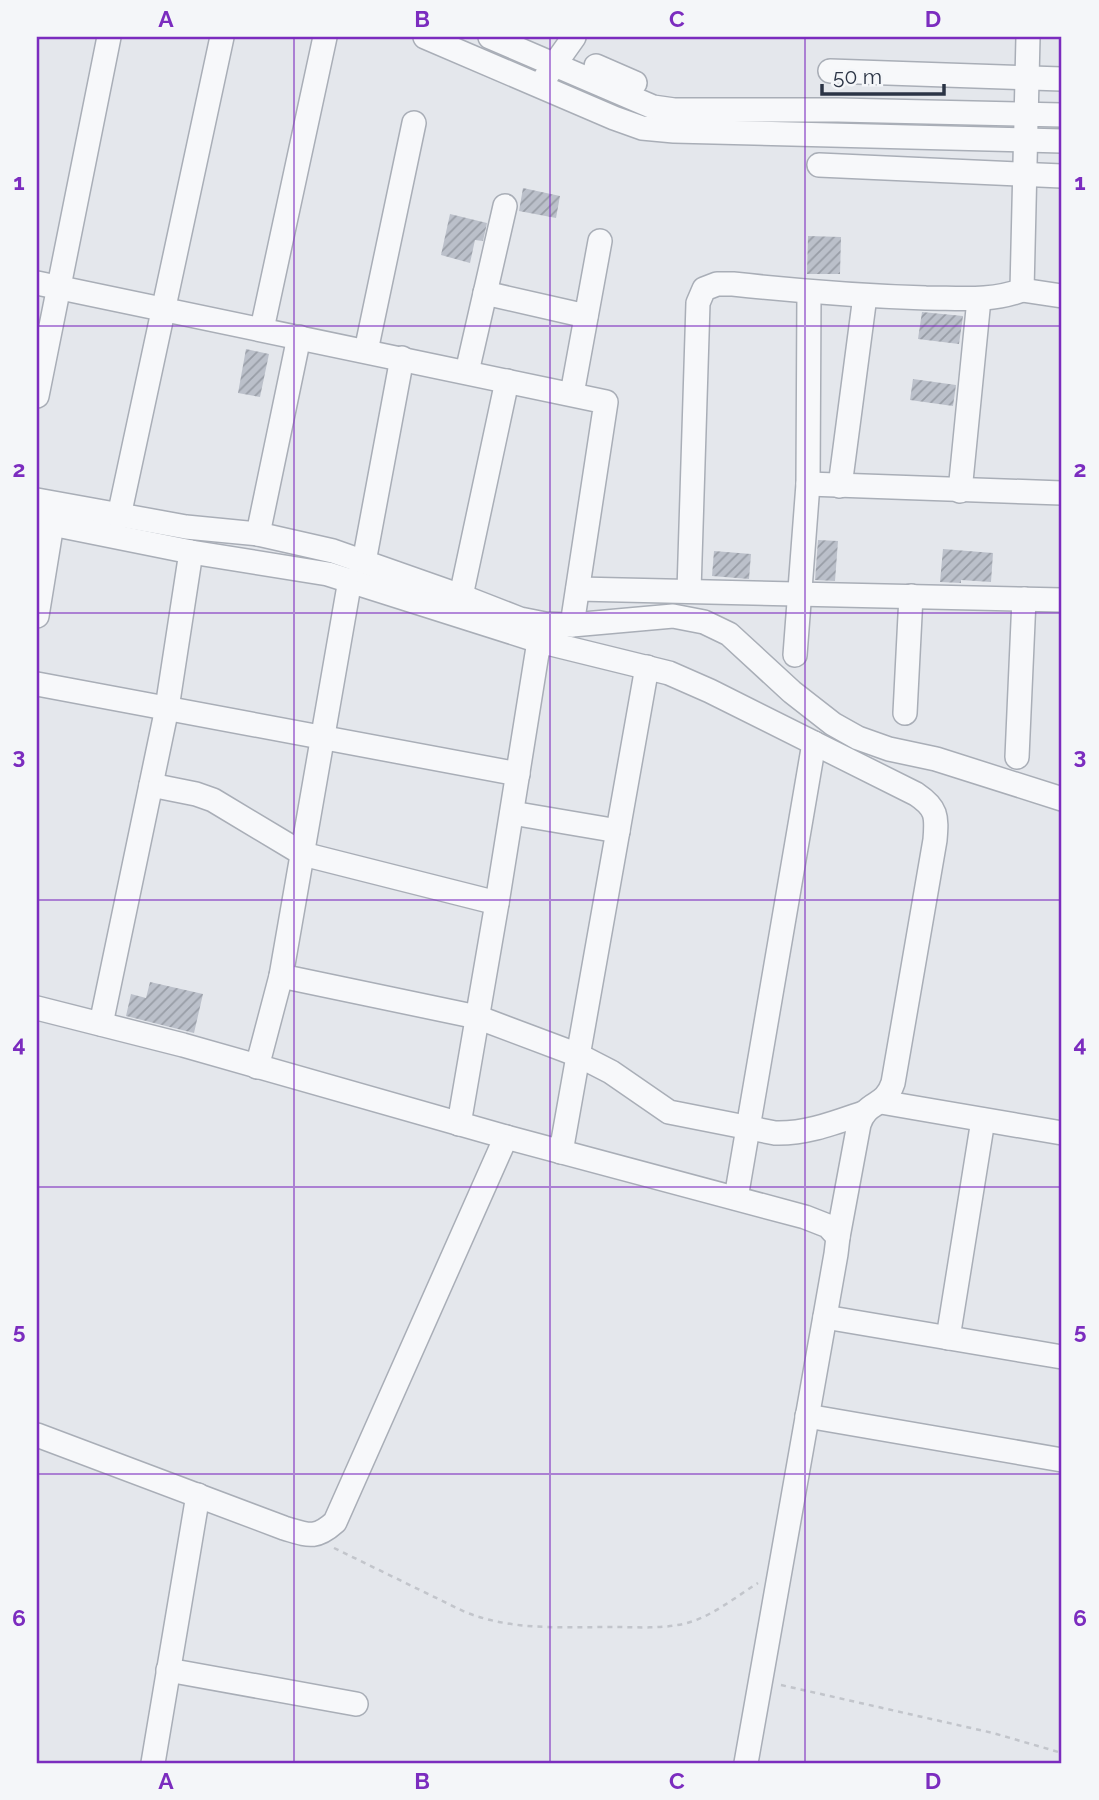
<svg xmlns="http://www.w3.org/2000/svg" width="1099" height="1800" viewBox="0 0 1099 1800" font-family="Raleway,sans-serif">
<defs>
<pattern id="building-hatch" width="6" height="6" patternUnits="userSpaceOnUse" patternTransform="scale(1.75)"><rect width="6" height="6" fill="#bbc0ca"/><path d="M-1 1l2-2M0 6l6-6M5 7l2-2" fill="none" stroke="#989da6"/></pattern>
</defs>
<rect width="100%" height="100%" fill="#e4e7ec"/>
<g fill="url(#building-hatch)">
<polygon points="523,188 560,196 556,218 519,211"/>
<polygon points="450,214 487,223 483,241 475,240 470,263 441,255"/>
<polygon points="808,236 841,237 840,274 807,274"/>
<polygon points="922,312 963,316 959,344 918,339"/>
<polygon points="246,349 269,354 260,397 238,393"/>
<polygon points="913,379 956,385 953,406 910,400"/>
<polygon points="818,540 838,541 835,581 815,580"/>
<polygon points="943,549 993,553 991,582 961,580 961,583 940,582"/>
<polygon points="714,551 751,554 749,579 712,576"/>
<polygon points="150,982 203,994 194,1033 126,1016 131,994 146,998"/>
</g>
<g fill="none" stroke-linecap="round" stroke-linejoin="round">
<g stroke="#a9aeb7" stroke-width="26">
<g id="minor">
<polyline points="425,37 614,118 642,128 674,131 1062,141"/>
<polyline points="490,37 653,107 674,110 838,110 1062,115"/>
<polyline points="596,66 635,83"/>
<polyline points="830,71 1062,79"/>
<polyline points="545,78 574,37"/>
<polyline points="819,165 1062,176"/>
<polyline points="37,283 606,402 572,625"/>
<polyline points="1022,290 1062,296"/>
<polyline points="485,293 586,316"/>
<polyline points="262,329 325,37"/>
<polyline points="366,351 414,123"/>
<polyline points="467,372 505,206"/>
<polyline points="572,394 600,241"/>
<polyline points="37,396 109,37"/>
<polyline points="808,484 1062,493"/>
<polyline points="840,486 865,296"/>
<polyline points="960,491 979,299"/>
<polyline points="37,500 186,527 258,534 333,551 461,596 520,619 545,624 572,625 673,616 704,622 729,634 792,692 833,724 858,738 889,749 936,759 1062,799"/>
<polyline points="119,516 222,37"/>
<path d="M37,521L191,552L328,574L539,641L669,673L710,691L916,794C937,808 937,816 935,840L893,1083C884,1109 868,1099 859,1124L838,1237"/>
<polyline points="258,534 299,337"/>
<polyline points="364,562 402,358"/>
<polyline points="578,589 1062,600"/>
<path d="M689,591L698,303L704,289L717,284H733C798,291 861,296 926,298C959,298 991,302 1022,290L1028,37"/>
<polyline points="461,596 507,381"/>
<polyline points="37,616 52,524"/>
<polyline points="795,655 808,484 809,292"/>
<polyline points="37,684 518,774"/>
<polyline points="905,713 911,596"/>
<polyline points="1017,757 1024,599"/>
<polyline points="151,785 196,794 213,800 303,854 497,903"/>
<polyline points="512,813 618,831"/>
<path d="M281,976L477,1017L578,1055L611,1072L669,1112L775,1133C806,1134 834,1123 863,1113"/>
<polyline points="37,1008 183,1045 506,1137 805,1217 828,1226 838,1237 836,1254 746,1763"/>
<polyline points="101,1024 167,708 191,552"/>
<polyline points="257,1067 281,976 350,580"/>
<polyline points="881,1102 1062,1133"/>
<polyline points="459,1124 497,903 539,641"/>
<polyline points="561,1152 647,667"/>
<polyline points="736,1198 814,743"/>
<polyline points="825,1317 1062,1357"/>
<polyline points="948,1338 983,1120"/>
<polyline points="807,1416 1062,1460"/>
<path d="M37,1435L284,1528C308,1535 315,1540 335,1522L506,1137"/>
<polyline points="168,1670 356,1704"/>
<polyline points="153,1763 198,1495"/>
</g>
</g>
<g stroke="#c2c5cb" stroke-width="2.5" stroke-dasharray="5 5" stroke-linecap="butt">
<path d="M334,1548L465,1612C513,1631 562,1627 613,1627C636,1627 660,1629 683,1624C710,1618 734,1598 758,1583"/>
<polyline points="781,1685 993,1733 1062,1753"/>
</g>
<use href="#minor" stroke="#f7f8fa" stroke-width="23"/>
</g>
<path fill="none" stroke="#7b2cbf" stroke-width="2" stroke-opacity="0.55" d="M294,37V1763M550,37V1763M805,37V1763M37,326H1062M37,613H1062M37,900H1062M37,1187H1062M37,1474H1062"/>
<rect width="1099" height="1800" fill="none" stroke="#f4f6f9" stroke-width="77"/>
<path d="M822 84v10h122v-10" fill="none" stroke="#2b3445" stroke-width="3.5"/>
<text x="833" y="84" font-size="21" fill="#2b3445" stroke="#f4f6f9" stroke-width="5" paint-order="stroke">50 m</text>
<rect x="38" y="38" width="1022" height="1724" fill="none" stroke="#7b2cbf" stroke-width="2.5"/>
<g font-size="23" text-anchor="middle" font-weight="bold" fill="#7b2cbf">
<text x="166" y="27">A</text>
<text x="422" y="27">B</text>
<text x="677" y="27">C</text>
<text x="933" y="27">D</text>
<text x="19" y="190">1</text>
<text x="1080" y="190">1</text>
<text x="19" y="477">2</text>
<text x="1080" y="477">2</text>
<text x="19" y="764">3</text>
<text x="1080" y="764">3</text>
<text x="19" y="1052">4</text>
<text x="1080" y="1052">4</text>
<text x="19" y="1339">5</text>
<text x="1080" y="1339">5</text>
<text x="19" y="1626">6</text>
<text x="1080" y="1626">6</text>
<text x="166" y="1789">A</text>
<text x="422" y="1789">B</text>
<text x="677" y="1789">C</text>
<text x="933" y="1789">D</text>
</g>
</svg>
